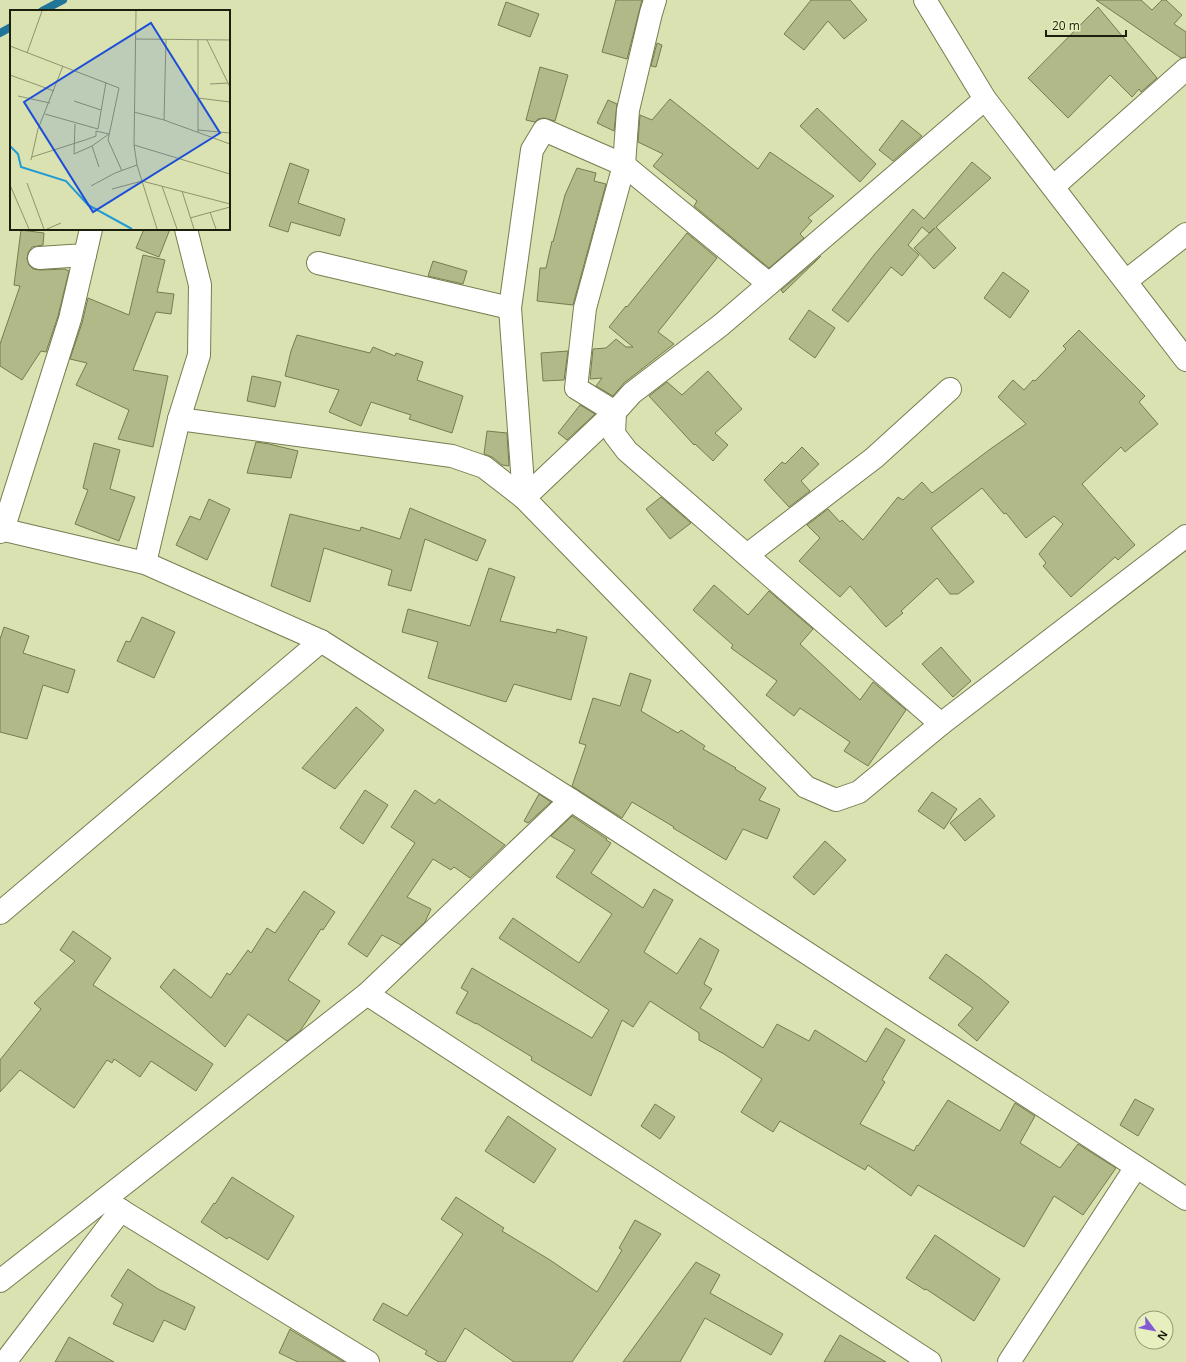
<svg xmlns="http://www.w3.org/2000/svg" width="1186" height="1362" viewBox="0 0 1186 1362" font-family="'Open Sans',sans-serif">
<rect width="100%" height="100%" fill="#dae2b1"/>
<g fill="none" stroke-linecap="round" stroke-linejoin="round">
<g stroke="#1f7698" stroke-width="8">
<polyline points="42,11 63,0"/>
<polyline points="0,33 11,27"/>
</g>
</g>
<g fill="#b1b989" stroke="#757c4e">
<polygon points="616,0 642,0 627,59 602,52"/>
<polygon points="811,0 850,0 867,20 844,39 828,21 804,50 784,34"/>
<polygon points="1096,0 1141,0 1152,10 1162,0 1166,0 1182,15 1174,24 1186,32 1186,57 1181,58"/>
<polygon points="506,2 539,14 530,37 498,25"/>
<polygon points="1098,7 1157,78 1141,92 1139,89 1132,97 1110,75 1068,118 1028,78"/>
<polygon points="657,43 662,45 656,67 651,66"/>
<polygon points="540,67 568,75 555,121 544,118 538,119 535,122 526,120"/>
<polygon points="670,99 758,169 770,152 834,196 808,218 812,221 800,234 804,238 769,268 694,206 697,201 653,166 663,154 638,142 640,115 652,120"/>
<polygon points="608,100 617,104 614,131 597,123"/>
<polygon points="817,108 876,164 860,182 800,126"/>
<polygon points="902,120 922,136 893,161 879,150"/>
<polygon points="972,162 991,178 936,227 956,248 934,269 914,248 935,228 929,233 922,227 908,245 919,255 902,276 891,267 848,322 832,310 874,255 913,209 924,219"/>
<polygon points="290,163 309,170 298,203 345,219 340,236 291,222 288,232 269,226"/>
<polygon points="577,168 596,173 594,181 606,184 573,305 537,301 540,268 546,268 552,241 553,242 565,195"/>
<polygon points="144,229 170,229 159,257 136,248"/>
<polygon points="21,230 44,233 43,245 32,247 28,253 27,259 29,265 33,269 40,270 65,269 69,271 58,316 46,352 41,351 22,380 0,366 0,344 20,286 14,285"/>
<polygon points="687,233 717,258 658,332 674,344 624,383 613,396 596,386 602,378 590,379 593,349 606,348 616,339 626,347 633,347 609,327 626,306 627,307"/>
<polygon points="143,255 165,260 157,292 174,294 171,314 156,312 133,370 168,376 153,447 118,439 129,410 76,385 87,363 70,359 82,323 88,298 129,315"/>
<polygon points="821,256 783,293 781,290"/>
<polygon points="433,261 467,271 463,284 428,276"/>
<polygon points="1003,272 1029,291 1010,318 984,298"/>
<polygon points="809,310 835,328 815,358 789,339"/>
<polygon points="1079,330 1145,396 1139,402 1158,424 1125,452 1121,447 1082,484 1135,545 1118,560 1115,557 1071,597 1043,566 1046,563 1039,554 1063,524 1054,516 1026,538 1006,513 1004,514 982,488 931,528 974,582 958,594 950,594 937,578 901,611 903,613 886,627 850,586 840,597 799,561 820,538 807,525 828,509 840,522 842,520 863,540 898,497 903,500 922,482 932,493 989,450 1026,424 998,397 1013,380 1024,390 1033,380 1035,381 1066,349 1063,346"/>
<polygon points="297,335 370,353 373,347 395,356 396,353 423,362 417,380 463,396 452,433 409,419 411,415 371,402 361,426 329,412 339,390 285,376 291,351"/>
<polygon points="568,351 564,380 543,381 541,353"/>
<polygon points="708,371 742,409 715,433 728,445 713,461 695,444 694,445 649,396 667,382 682,395"/>
<polygon points="252,376 281,382 275,407 247,401"/>
<polygon points="580,405 595,414 567,440 558,433"/>
<polygon points="487,431 507,433 509,466 502,465 492,457 484,454"/>
<polygon points="256,442 269,444 298,451 291,478 247,473"/>
<polygon points="94,443 120,450 110,489 135,497 119,541 75,524 88,490 83,488"/>
<polygon points="802,447 819,464 801,481 810,491 789,507 764,480 782,462 785,464"/>
<polygon points="661,497 691,523 670,539 646,509"/>
<polygon points="209,499 230,509 207,560 176,545 190,516 200,520"/>
<polygon points="410,508 486,540 477,561 425,539 411,591 388,585 392,570 324,548 310,602 271,586 290,514 360,531 361,527 400,539"/>
<polygon points="489,568 515,577 500,621 556,633 557,629 587,637 571,700 514,684 506,702 428,678 438,642 402,632 408,609 470,626"/>
<polygon points="714,585 748,615 769,591 813,629 800,644 860,700 873,682 906,710 868,766 844,751 850,742 800,708 794,716 766,695 777,681 731,648 733,645 693,610"/>
<polygon points="142,617 175,632 154,678 117,661 126,641 130,642"/>
<polygon points="4,627 29,636 23,653 75,670 68,693 43,685 27,739 0,732 0,639"/>
<polygon points="941,647 971,681 953,697 922,664"/>
<polygon points="630,673 651,680 641,711 678,733 681,730 705,746 703,749 736,768 735,769 766,788 759,800 780,809 767,839 743,829 726,860 673,828 674,827 632,802 622,818 572,786 586,745 579,743 593,698 620,706"/>
<polygon points="356,707 384,730 335,789 302,768"/>
<polygon points="365,790 388,805 363,844 340,828"/>
<polygon points="415,790 435,804 439,799 505,845 470,878 454,867 451,870 433,859 407,897 431,909 425,922 401,945 382,935 367,957 348,944 415,843 391,827"/>
<polygon points="932,792 957,809 944,829 918,811"/>
<polygon points="539,794 551,802 528,823 524,821"/>
<polygon points="980,798 995,816 965,841 950,823"/>
<polygon points="572,816 607,839 606,840 611,843 591,873 643,908 654,889 673,900 644,952 677,974 700,938 719,950 704,984 712,989 700,1008 763,1048 777,1024 809,1041 815,1030 866,1062 886,1028 905,1040 882,1080 885,1082 860,1124 914,1151 917,1145 918,1146 948,1100 1000,1131 1015,1103 1035,1116 1020,1143 1060,1168 1078,1144 1116,1168 1083,1215 1054,1196 1024,1247 918,1185 911,1196 868,1165 865,1170 780,1121 773,1132 741,1112 762,1079 724,1054 699,1040 699,1033 650,1001 633,1027 622,1020 591,1096 531,1060 532,1057 476,1023 476,1024 456,1013 468,992 461,988 472,968 592,1038 609,1010 499,938 513,918 579,963 612,914 556,877 575,850 551,836"/>
<polygon points="825,841 846,860 814,895 793,877"/>
<polygon points="304,891 335,912 323,930 321,929 288,980 320,1001 300,1031 287,1041 248,1014 225,1047 160,987 174,969 211,998 227,973 230,975 248,950 251,953 267,928 275,933"/>
<polygon points="73,931 111,958 93,985 213,1064 196,1091 151,1061 140,1077 114,1059 112,1063 107,1060 74,1108 20,1070 0,1092 0,1060 41,1009 34,1003 75,961 60,950"/>
<polygon points="946,954 981,979 1009,1002 977,1041 958,1025 973,1008 929,978"/>
<polygon points="1135,1099 1154,1109 1138,1136 1120,1125"/>
<polygon points="655,1104 675,1117 660,1139 641,1126"/>
<polygon points="508,1116 556,1149 534,1183 485,1151"/>
<polygon points="232,1177 294,1216 268,1260 229,1237 227,1239 201,1222 214,1203 215,1204"/>
<polygon points="456,1197 504,1228 502,1231 550,1260 597,1292 622,1250 619,1248 635,1220 661,1234 572,1362 514,1362 465,1328 445,1362 439,1362 425,1354 427,1351 373,1320 383,1303 407,1316 463,1234 441,1219"/>
<polygon points="935,1235 1000,1279 974,1321 926,1289 925,1290 906,1278"/>
<polygon points="696,1262 720,1275 710,1293 783,1334 771,1355 705,1318 680,1362 623,1362"/>
<polygon points="128,1269 158,1289 195,1307 185,1330 164,1320 153,1342 113,1324 123,1304 111,1296"/>
<polygon points="290,1329 291,1330 344,1362 298,1362 279,1353"/>
<polygon points="840,1335 886,1362 824,1362"/>
<polygon points="69,1337 114,1362 55,1362"/>
</g>
<g fill="none" stroke-linecap="round" stroke-linejoin="round">
<g stroke="#767d50" stroke-width="24">
<g id="street">
<polyline points="925,0 985,99 1186,360"/>
<polyline points="1053,187 1186,69"/>
<polyline points="39,258 85,255 91,229"/>
<polyline points="318,263 510,308"/>
<polyline points="1126,281 1186,234"/>
<polyline points="179,419 452,456 484,467 524,498 806,787 836,800 859,792 941,724 1186,536"/>
<polyline points="524,498 510,308 532,150 544,130 624,165 769,284"/>
<polyline points="524,498 615,412 576,388 585,308 624,165 628,110 651,13 655,0"/>
<polyline points="0,529 145,563 321,641 571,800 1186,1199"/>
<polyline points="0,532 3,530 70,319 85,255"/>
<polyline points="747,555 874,458 950,389"/>
<polyline points="145,563 179,419 199,355 200,285 186,229"/>
<polyline points="941,724 627,451 614,434 615,412 632,393 721,325 985,99"/>
<polyline points="0,913 321,641"/>
<polyline points="367,994 930,1362"/>
<polyline points="104,1200 368,1362"/>
<polyline points="0,1281 367,994 571,800"/>
<polyline points="5,1362 121,1210"/>
<polyline points="1009,1362 1136,1167"/>
</g>
</g>
<use href="#street" stroke="#fff" stroke-width="22"/>
</g>
<g transform="translate(10 10)">
<rect width="220" height="220" fill="#dae2b1"/>
<path fill="none" stroke="#209bd4" stroke-width="2" d="M0,136L8,144L11,157L56,171L78,195L122,219"/>
<path fill="none" stroke="#8e946f" stroke-width="1" d="M126,1L124,135L127,155L147,219M126,29L220,30M188,30V122M197,30L220,77M0,36L109,78L98,130L112,161M17,43L32,1M0,65L44,81M200,74L218,73M8,86L40,93M188,88L220,92M64,91L91,100M124,102L154,110L220,134M35,104L88,119L96,72M154,110L156,29M65,114L64,144L82,136L99,124M188,120L220,123M124,135L220,164M82,136L89,157M22,147L78,129L86,126V121L99,124M21,150L28,119L53,56M17,173L34,219M0,175L19,219M81,176L105,163L127,155M152,176L167,219M102,179L132,171L220,194M172,181L184,219M200,202L206,219M180,208L220,197M37,219L51,213"/>
<path fill="#1d4ed8" fill-opacity="0.15" stroke="#1d4ed8" stroke-width="2" d="M141,13L210,123L83,202L14,92Z"/>
<rect width="220" height="220" fill="none" stroke="#1c1f0c" stroke-width="2"/>
</g>
<g transform="translate(1154 1330) rotate(122)"><circle r="19" fill="#e7efbe" stroke="#969c77"/>
<path d="M0-3L7 15L0 10L-7 15Z" fill="#825ad4"/>
<text y="-6" font-size="11" font-weight="bold" text-anchor="middle" fill="#1c1f0c">N</text>
</g>
<path d="M1046 30v6h80v-6" fill="none" stroke="#1c1f0c" stroke-width="2"/>
<text x="1052" y="30" font-size="12" fill="#1c1f0c" stroke="#e7efbe" stroke-width="3" paint-order="stroke">20 m</text>
</svg>
